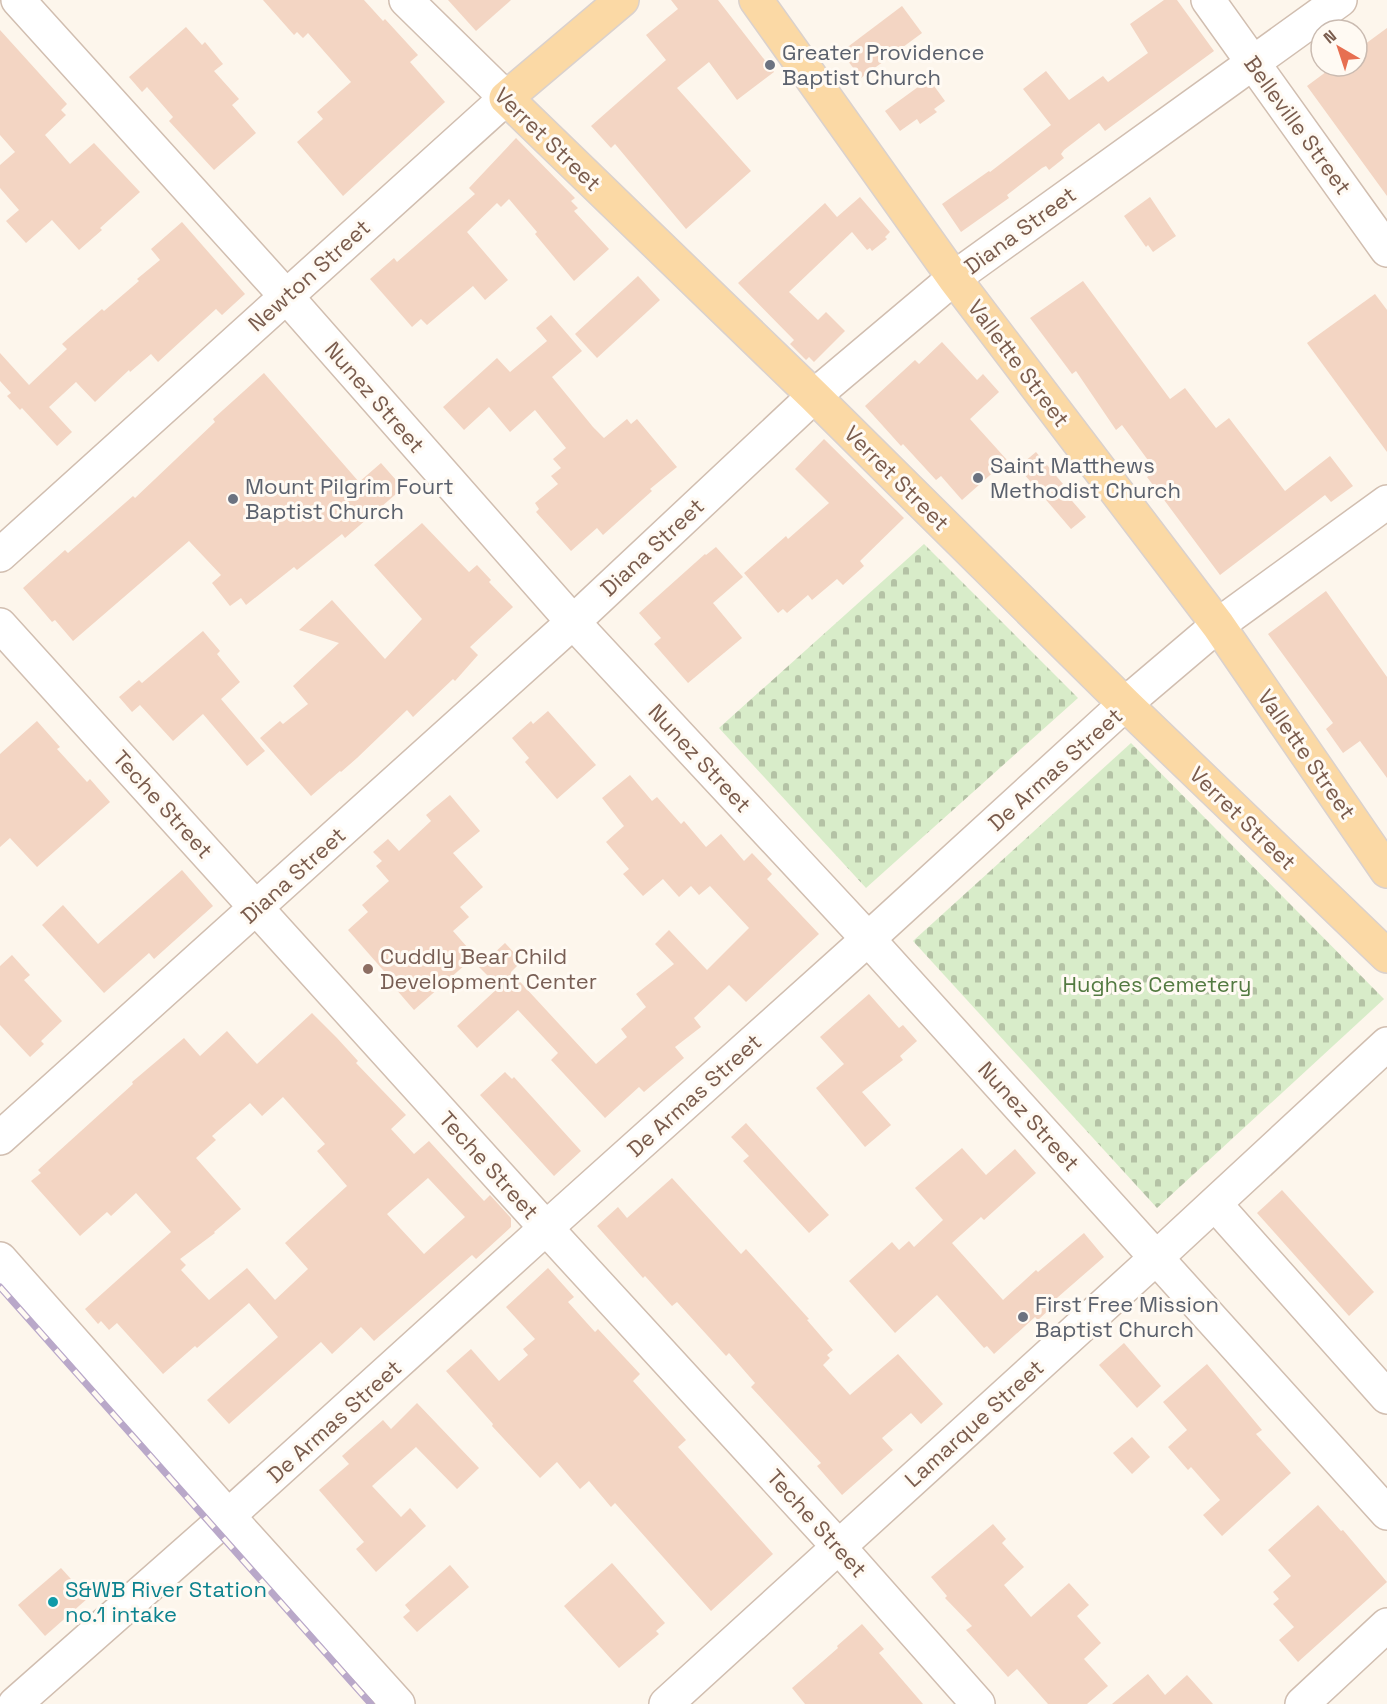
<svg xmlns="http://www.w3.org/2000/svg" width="1387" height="1704" viewBox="0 0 1387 1704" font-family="'Space Grotesk',sans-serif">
<defs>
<pattern id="cemetery-stones" width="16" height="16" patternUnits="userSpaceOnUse" patternTransform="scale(1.5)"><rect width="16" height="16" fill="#d8ecc9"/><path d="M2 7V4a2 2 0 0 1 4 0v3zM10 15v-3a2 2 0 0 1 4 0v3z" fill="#b4c2a5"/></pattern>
</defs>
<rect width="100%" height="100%" fill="#fdf6ec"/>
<g fill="url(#cemetery-stones)">
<polygon points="924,544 1078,698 866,888 719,728"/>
<polygon points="1131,743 1384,999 1157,1208 913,941"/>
</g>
<g fill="#f3d5c3" fill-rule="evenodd">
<polygon points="263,0 364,0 383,21 385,19 418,55 410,62 445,102 343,196 297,142 323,119 317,112 351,82 308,33 303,38 297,32 294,35"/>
<polygon points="448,0 511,0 476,31"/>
<polygon points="671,0 718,0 774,72 737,100 709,62 677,88 751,171 686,229 615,144 611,148 591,126 666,60 646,35 678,9"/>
<polygon points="1164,0 1177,0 1214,51 1105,131 1099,123 1064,150 1061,154 1064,158 1049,170 1046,166 1042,168 1007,195 1009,198 961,232 942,204 989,171 990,172 1051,125 1023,89 1046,71 1069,100 1103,76 1108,82 1148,53 1130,24"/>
<polygon points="902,6 922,33 861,78 841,52"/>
<polygon points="186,27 202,45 205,42 223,64 214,71 239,99 232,105 256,133 214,170 169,121 173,117 147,87 142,92 129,77"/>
<polygon points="1387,28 1387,196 1307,86 1334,66 1357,66 1357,50"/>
<polygon points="0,30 67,104 61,110 66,115 45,135 70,164 94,143 140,192 100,228 102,230 79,250 52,220 26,243 6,221 19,210 0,188 0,165 15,152 0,135"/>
<polygon points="929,79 945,101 934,109 937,112 920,124 917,119 900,131 885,111"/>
<polygon points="516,138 575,198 571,201 578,208 574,211 609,249 574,281 535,234 537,232 509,199 501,207 497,203 467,232 508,280 485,300 473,286 427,325 421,319 412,327 370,279 394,258 397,262 475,194 469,188"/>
<polygon points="860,197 890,232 885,237 887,239 872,251 870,248 867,250 852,232 789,292 818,320 826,312 845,331 814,362 809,357 806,360 790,344 794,340 738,283 825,203 837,217"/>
<polygon points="1150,197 1176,236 1153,252 1148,245 1146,247 1124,216"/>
<polygon points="182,222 245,294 222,315 216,309 158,362 151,354 130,372 129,370 95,402 76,382 49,407 72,432 57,446 22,408 20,410 7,396 11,393 0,381 0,353 29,385 67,349 62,344 102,309 104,311 139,281 137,279 160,260 151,249"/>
<polygon points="638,276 660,300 597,358 575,334"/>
<polygon points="1083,281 1170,399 1185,388 1216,428 1229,418 1285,491 1330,456 1353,486 1331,502 1325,495 1220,575 1147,477 1156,471 1122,425 1116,430 1076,371 1072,374 1030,318"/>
<polygon points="1375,294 1387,310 1387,452 1307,343"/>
<polygon points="551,315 582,351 552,377 593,427 604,438 627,419 631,424 637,419 677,467 650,489 652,491 603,535 597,528 571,551 536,512 539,509 535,503 558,484 551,476 561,468 553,459 566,448 535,410 510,432 489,407 464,430 443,407 497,358 510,372 547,341 536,328"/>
<polygon points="942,342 977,380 983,374 999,392 970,419 1007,460 962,500 941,476 936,480 903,444 901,446 865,406 915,360 919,364"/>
<polygon points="264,373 359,482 381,463 403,488 345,538 342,534 297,570 294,567 246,605 241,598 230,606 212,583 221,575 189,541 73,641 55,620 52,622 23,588 65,550 68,553 133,496 135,498 215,422 213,419"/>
<polygon points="824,439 904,518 860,561 864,566 843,585 837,579 812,600 808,595 787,613 783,609 778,613 744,573 786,536 788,539 829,503 795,469"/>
<polygon points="1036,452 1063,484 1060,487 1086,517 1071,529 1018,467"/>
<polygon points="422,523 469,572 477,565 491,580 489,582 513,607 470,647 478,655 455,681 453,679 413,717 407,710 357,758 341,772 340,771 311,796 260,738 280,721 283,724 308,704 293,686 339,643 299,630 332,600 385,659 422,619 374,565"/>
<polygon points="716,547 743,577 713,603 742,638 688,683 654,644 661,638 639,613 705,554 706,555"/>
<polygon points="1326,591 1387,677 1387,778 1360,741 1343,753 1326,729 1333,723 1268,634"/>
<polygon points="203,631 220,651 217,654 240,682 221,699 265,751 247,766 203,714 173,741 140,705 132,712 119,697 139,680 142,683"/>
<polygon points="548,711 596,765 557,799 525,762 529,758 512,738 531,721 533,724"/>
<polygon points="37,721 60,747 57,749 87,782 90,779 110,802 37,867 10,838 0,847 0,754"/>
<polygon points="630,775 652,801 657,797 681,824 684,821 706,847 721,834 744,861 752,853 772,874 767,879 819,934 746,1002 729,985 694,1018 701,1027 675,1047 684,1058 644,1092 639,1087 605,1118 551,1060 558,1053 518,1010 477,1048 457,1026 499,987 479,967 505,943 522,961 511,972 596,1064 627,1037 621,1029 646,1007 636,994 674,964 655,944 669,930 707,970 749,928 710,886 699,895 691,886 679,897 663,879 643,896 623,874 629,869 606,842 624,826 602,798"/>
<polygon points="450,795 480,831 453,853 483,887 460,907 469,917 453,931 475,956 414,1010 395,988 397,986 348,930 368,912 362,905 389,881 376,866 382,861 373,852 388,839 399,851 431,821 426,815"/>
<polygon points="182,870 213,906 154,959 149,953 104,993 42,925 63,905 98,944"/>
<polygon points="12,955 30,975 24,980 62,1021 41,1041 44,1044 30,1057 0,1025 0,966"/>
<polygon points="869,994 899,1028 903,1025 917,1041 900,1056 903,1060 862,1092 891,1125 865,1147 816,1088 844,1064 820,1037"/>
<path d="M312,1013L337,1038L358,1061L356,1063L406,1115L391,1129L414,1154L429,1141L484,1201L490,1195L511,1218V1227L476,1259L472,1255L374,1341L361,1327L332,1354L321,1342L229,1424L207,1400L278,1337L249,1303L197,1348L195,1346L163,1374L117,1323L109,1330L101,1321L98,1324L85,1309L171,1232L136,1193L111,1216L107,1212L80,1236L31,1181L41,1173L38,1170L133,1084L132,1082L184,1038L200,1056L227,1031L257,1064ZM283,1097L325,1144L317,1151L347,1186L285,1243L308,1269L275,1300L247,1268L209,1300L181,1270L186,1265L180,1259L215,1233L214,1232L241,1209L196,1158L216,1140L212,1136L250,1103L262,1116ZM428,1178L465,1217L424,1254L387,1214Z"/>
<polygon points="505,1072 512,1079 514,1077 581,1151 554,1176 480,1095"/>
<polygon points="746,1123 829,1215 809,1233 743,1161 749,1156 731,1137"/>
<polygon points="962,1148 986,1175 1015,1149 1036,1173 984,1220 981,1217 952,1243 1003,1300 1036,1270 1038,1272 1084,1233 1104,1257 1050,1304 1052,1307 1038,1320 1035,1317 994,1354 987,1346 984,1348 937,1295 895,1333 849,1281 892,1242 899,1250 909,1241 914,1247 943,1220 915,1188"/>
<polygon points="672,1178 741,1254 746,1249 809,1319 807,1320 833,1350 827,1355 830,1358 823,1365 850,1395 898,1354 943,1404 921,1424 911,1413 882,1438 893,1450 842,1495 817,1466 821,1463 751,1387 755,1383 729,1353 726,1356 677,1302 672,1306 645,1276 643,1278 597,1226 618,1207 627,1218"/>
<polygon points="1282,1190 1374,1292 1349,1316 1257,1213"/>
<polygon points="548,1268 574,1297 568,1302 595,1332 598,1329 640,1374 633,1381 686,1440 678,1447 773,1554 711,1611 615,1503 611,1507 589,1481 580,1489 557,1462 540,1478 492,1426 493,1424 446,1371 471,1349 499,1381 528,1355 523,1349 535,1339 506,1307"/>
<polygon points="1124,1343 1161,1386 1137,1408 1099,1365"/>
<polygon points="1207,1364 1262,1430 1256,1434 1291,1473 1222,1536 1203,1515 1220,1500 1191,1467 1188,1470 1168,1447 1187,1430 1163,1402"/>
<polygon points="417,1403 479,1468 457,1489 416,1447 372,1486 401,1517 410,1508 426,1526 376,1572 356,1549 364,1542 319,1490 349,1464 342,1456 383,1420 391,1429"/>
<polygon points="1132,1437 1150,1457 1132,1474 1113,1453"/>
<polygon points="1318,1505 1341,1531 1343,1530 1387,1582 1298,1662 1279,1640 1294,1627 1273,1604 1279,1599 1273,1592 1291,1576 1268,1550"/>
<polygon points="993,1524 1006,1539 1002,1543 1024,1567 1004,1585 1031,1617 1069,1583 1089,1605 1077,1616 1101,1643 1084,1659 1108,1686 1087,1704 1048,1704 1017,1669 1008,1677 966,1630 972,1626 945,1598 947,1596 931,1577"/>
<polygon points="612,1563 665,1623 656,1631 659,1634 619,1668 564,1606"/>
<polygon points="450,1565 469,1587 417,1632 403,1617 410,1611 405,1605"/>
<polygon points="61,1568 88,1598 45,1636 18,1605"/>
<polygon points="862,1624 884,1649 879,1653 923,1704 805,1704 792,1688 838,1648 837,1646"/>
<polygon points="1148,1674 1165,1695 1187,1675 1213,1704 1112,1704"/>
</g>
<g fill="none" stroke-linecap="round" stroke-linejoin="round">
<g stroke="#d1beb0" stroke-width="36">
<g id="minor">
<polyline points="18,0 286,296 573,622 868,939 1387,1513"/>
<polyline points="1208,0 1387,250"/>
<polyline points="0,555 506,98 406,0"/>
<polyline points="0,625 546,1228 838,1546 978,1704"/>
<polyline points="0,1138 573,622 814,396 954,278 1340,0"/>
<polyline points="1215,1204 1387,1397"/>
<polyline points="0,1259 228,1516 398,1704"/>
<polyline points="15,1704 228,1516 546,1228 868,939 1125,704 1218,625 1387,502"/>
<polyline points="666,1704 1157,1257 1387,1044"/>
<polyline points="1302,1704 1387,1625"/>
</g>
</g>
<g stroke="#dad1cd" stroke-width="36">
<g id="major">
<polyline points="622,0 506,98 814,396 1125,704 1387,956"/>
<polyline points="756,0 954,278 1218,625 1387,871"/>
</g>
</g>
<use href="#minor" stroke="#fff" stroke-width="33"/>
<use href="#major" stroke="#fbd9a5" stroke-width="33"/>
<g stroke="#b9a8c9" stroke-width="7">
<polyline id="rail" points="0,1287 371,1704"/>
</g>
<use href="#rail" stroke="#fffaf3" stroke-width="4.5" stroke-dasharray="14" stroke-linecap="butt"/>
</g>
<g fill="#6b7280" stroke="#fffaf3" stroke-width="2">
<circle cx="770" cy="65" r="6"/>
<circle cx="978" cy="478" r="6"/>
<circle cx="233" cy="499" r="6"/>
<circle cx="1023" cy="1317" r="6"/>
</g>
<circle fill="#8d6e63" stroke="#fffaf3" stroke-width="2" cx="368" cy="969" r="6"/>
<circle fill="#0f9aa8" stroke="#fffaf3" stroke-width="2" cx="53" cy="1602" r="6"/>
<g text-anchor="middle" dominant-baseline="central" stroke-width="6" stroke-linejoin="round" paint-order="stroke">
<g font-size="22" fill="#5b616d" stroke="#fffaf3" text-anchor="start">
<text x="782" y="52">Greater Providence<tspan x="782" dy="25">Baptist Church</tspan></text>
<text x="990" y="465">Saint Matthews<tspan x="990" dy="25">Methodist Church</tspan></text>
<text x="245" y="486">Mount Pilgrim Fourt<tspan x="245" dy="25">Baptist Church</tspan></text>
<text x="1035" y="1304">First Free Mission<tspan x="1035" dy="25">Baptist Church</tspan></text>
</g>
<g font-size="22" fill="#7a5c4d" stroke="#fffaf3">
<text transform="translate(1298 125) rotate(54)">Belleville Street</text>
<text transform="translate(548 139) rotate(44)">Verret Street</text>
<text transform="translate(1020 230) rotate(-36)">Diana Street</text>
<text transform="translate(309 275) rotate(-42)">Newton Street</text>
<text transform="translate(1019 363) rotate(53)">Vallette Street</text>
<text transform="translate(375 397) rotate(49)">Nunez Street</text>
<text transform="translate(897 478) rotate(45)">Verret Street</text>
<text transform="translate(652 547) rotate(-43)">Diana Street</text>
<text transform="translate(1307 754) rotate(55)">Vallette Street</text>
<text transform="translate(700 758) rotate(47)">Nunez Street</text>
<text transform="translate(1055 769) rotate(-42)">De Armas Street</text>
<text transform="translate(163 804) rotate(48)">Teche Street</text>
<text transform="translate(1243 818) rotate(44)">Verret Street</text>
<text transform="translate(293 875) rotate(-42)">Diana Street</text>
<text transform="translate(694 1095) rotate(-42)">De Armas Street</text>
<text transform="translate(1029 1116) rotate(48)">Nunez Street</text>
<text transform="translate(489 1165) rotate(48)">Teche Street</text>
<text transform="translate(334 1421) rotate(-42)">De Armas Street</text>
<text transform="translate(974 1423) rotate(-42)">Lamarque Street</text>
<text transform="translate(817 1523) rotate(48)">Teche Street</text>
</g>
<g font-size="22" fill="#785e54" stroke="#fffaf3" text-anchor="start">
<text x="380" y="956">Cuddly Bear Child<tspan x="380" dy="25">Development Center</tspan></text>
</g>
<g font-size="22" fill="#537a41" stroke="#fffaf3">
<text x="1157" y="984">Hughes Cemetery</text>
</g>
<g font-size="22" fill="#0d838f" stroke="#fffaf3" text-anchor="start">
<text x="65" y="1589">S&amp;WB River Station<tspan x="65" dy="25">no.1 intake</tspan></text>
</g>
</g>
<g transform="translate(1339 48) rotate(321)"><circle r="28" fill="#fffaf3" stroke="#cabbb1" stroke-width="1.5"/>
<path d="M0-4.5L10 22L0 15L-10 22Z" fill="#e76f51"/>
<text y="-9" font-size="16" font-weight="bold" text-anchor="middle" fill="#7a5c4d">N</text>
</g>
</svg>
